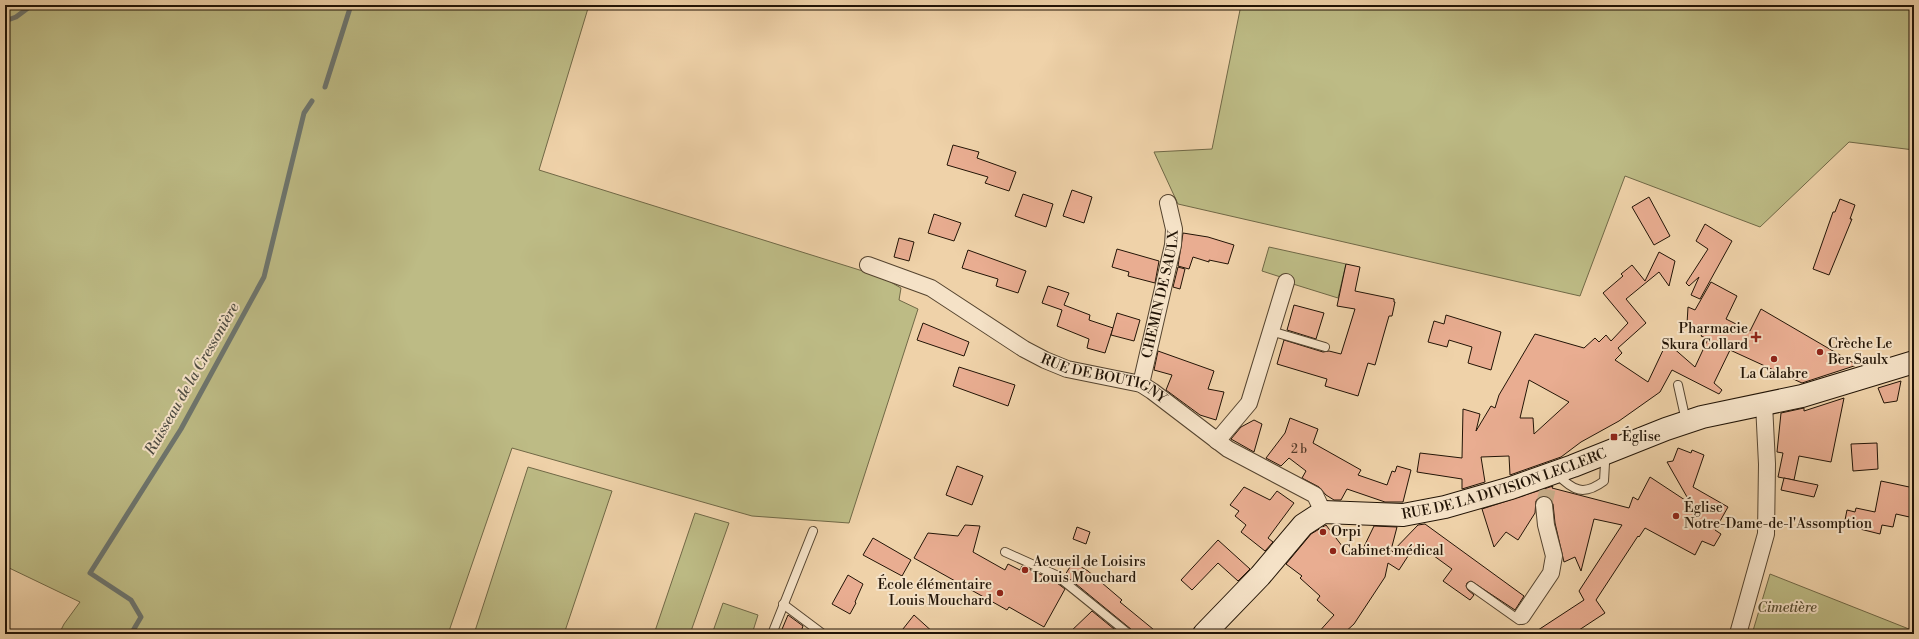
<svg xmlns="http://www.w3.org/2000/svg" width="1919" height="639" viewBox="0 0 1919 639" font-family="'Libre Bodoni',serif">
<rect width="100%" height="100%" fill="#efd2a9"/>
<filter id="stains"><feTurbulence type="fractalNoise" baseFrequency=".005" numOctaves="4"/><feColorMatrix values="0 0 0 0 .2 0 0 0 0 .09 0 0 0 0 .02 0 0 0 .5 -.17"/></filter>
<radialGradient id="worn" r=".72"><stop offset=".6" stop-color="#630" stop-opacity="0"/><stop offset="1" stop-color="#630" stop-opacity=".3"/></radialGradient>
<g fill="#bdbb85" stroke="#706846">
<polygon points="5,5 589,5 539,170 882,277 901,288 899,300 918,309 849,523 752,516 512,448 448,634 59,634 64,624 80,602 5,566"/>
<polygon points="1241,5 1914,5 1914,150 1849,142 1760,227 1625,176 1580,296 1178,204 1154,152 1212,149"/>
<polygon points="1269,247 1346,264 1338,298 1293,284 1293,281 1262,271"/>
<polygon points="528,467 612,491 564,634 474,634"/>
<polygon points="695,513 729,523 690,634 654,634"/>
<polygon points="1770,574 1914,631 1914,634 1752,634"/>
<polygon points="723,603 758,615 752,634 712,634"/>
</g>
<g fill="none" stroke-linecap="round" stroke-linejoin="round">
<g stroke="#6d756e" stroke-width="5">
<polyline points="5,21 16,17 32,5"/>
<polyline points="325,87 351,5"/>
<polyline points="131,634 141,617 131,600 90,573 181,429 264,277 304,113 312,101"/>
</g>
</g>
<g fill="#e9ad91" stroke="#221406" fill-rule="evenodd">
<polygon points="953,145 979,152 977,158 1016,172 1009,191 985,183 988,177 947,165"/>
<polygon points="1072,190 1092,197 1084,223 1063,216"/>
<polygon points="1023,194 1053,204 1046,227 1015,216"/>
<polygon points="1649,197 1670,236 1654,245 1632,207"/>
<polygon points="1840,199 1855,205 1850,219 1852,219 1829,275 1813,269 1833,212 1835,212"/>
<polygon points="934,214 961,223 954,241 928,233"/>
<polygon points="1705,224 1732,241 1700,299 1691,295 1699,277 1689,286 1686,283 1708,249 1696,241"/>
<polygon points="1183,233 1208,237 1234,245 1228,264 1209,260 1209,262 1193,257 1189,269 1178,266"/>
<polygon points="899,238 914,242 909,261 894,257"/>
<polygon points="1117,249 1159,261 1155,283 1128,276 1129,272 1112,267"/>
<polygon points="968,250 1026,271 1018,293 996,286 998,279 962,268"/>
<path d="M1659,252L1675,261L1669,286L1659,272L1626,299L1646,323L1618,348L1622,353L1615,360L1648,382L1665,346H1671L1695,367L1708,339L1701,336L1704,331L1687,324L1688,307L1695,310L1711,282L1737,296L1726,319L1750,331L1761,309L1857,365L1802,383L1730,350L1714,383L1722,390L1719,394L1672,370L1660,392L1619,421L1581,442L1561,457L1510,475L1509,456L1481,457L1485,482L1462,489V479L1417,472L1420,453L1462,458L1463,409L1480,414L1476,431L1491,406L1495,408L1499,395L1535,334L1584,348L1595,338L1599,342L1606,335L1611,341L1628,323L1603,293L1623,276L1621,274L1632,265L1645,281ZM1529,380L1569,402L1534,434L1533,418H1520Z"/>
<polygon points="1346,264 1360,267 1355,291 1394,299 1394,302 1395,302 1392,316 1389,316 1375,365 1368,363 1358,396 1325,386 1327,379 1277,364 1284,340 1323,352 1329,351 1341,354 1355,309 1337,306"/>
<polygon points="1178,267 1185,269 1180,289 1173,287"/>
<polygon points="1048,286 1069,293 1064,305 1090,315 1089,320 1113,328 1105,353 1087,348 1089,339 1057,326 1062,310 1042,303"/>
<polygon points="1294,305 1324,313 1316,339 1287,330"/>
<polygon points="1117,313 1140,320 1134,341 1111,335"/>
<polygon points="1446,315 1501,332 1491,370 1468,363 1472,347 1449,340 1447,347 1428,342 1434,321 1444,324"/>
<polygon points="923,323 969,342 964,356 917,340"/>
<polygon points="1158,351 1214,371 1208,389 1224,392 1216,420 1200,415 1166,390 1172,375 1154,370"/>
<polygon points="959,367 1015,385 1008,406 953,386"/>
<polygon points="1901,381 1897,401 1884,403 1878,388"/>
<polygon points="1844,398 1831,462 1799,456 1794,480 1778,477 1783,453 1777,452 1781,413 1804,408 1804,411"/>
<polygon points="1290,418 1318,429 1313,443 1361,470 1358,475 1387,485 1392,471 1395,472 1397,466 1411,470 1403,502 1385,502 1347,489 1341,500 1334,500 1326,495 1319,487 1302,478 1306,471 1289,458 1281,466 1266,458 1285,433"/>
<polygon points="1254,420 1262,424 1254,452 1231,439 1241,427"/>
<polygon points="1877,443 1878,469 1853,471 1851,444"/>
<polygon points="1678,448 1691,453 1692,450 1704,455 1693,487 1728,507 1715,530 1721,534 1714,546 1702,541 1695,555 1645,528 1639,537 1638,536 1596,600 1605,613 1573,634 1532,634 1584,600 1579,591 1622,525 1594,519 1581,571 1575,557 1564,562 1555,523 1553,504 1547,496 1539,497 1536,501 1535,513 1518,540 1506,532 1494,547 1482,509 1553,486 1552,488 1629,508 1633,497 1638,500 1650,477 1691,504 1667,462 1673,461"/>
<polygon points="957,466 983,476 972,505 946,495"/>
<polygon points="1784,478 1818,485 1814,497 1781,490"/>
<polygon points="1881,481 1914,488 1914,518 1896,514 1893,527 1882,525 1880,534 1844,525 1847,510 1855,512 1856,508 1875,512"/>
<polygon points="1244,487 1270,500 1277,491 1294,503 1268,538 1273,542 1265,551 1241,532 1246,525 1235,516 1239,511 1230,505"/>
<polygon points="1425,524 1524,596 1515,610 1471,581 1467,583 1466,586 1468,590 1474,595 1470,600 1443,581 1452,569 1419,545 1410,553 1399,570 1388,563 1385,577 1354,624 1343,634 1317,634 1334,615 1317,600 1320,596 1300,578 1302,576 1286,564 1311,534 1326,525 1349,555 1352,550 1359,557 1374,526 1397,527 1390,554 1418,525"/>
<polygon points="965,525 980,526 973,552 1005,570 1008,564 1020,570 1022,566 1053,580 1065,589 1044,627 1009,607 1007,610 914,558 928,533 958,536"/>
<polygon points="1077,527 1090,532 1086,544 1073,539"/>
<polygon points="873,538 911,560 902,576 863,555"/>
<polygon points="1218,540 1250,569 1238,581 1218,563 1192,590 1181,580"/>
<polygon points="1073,562 1088,571 1122,600 1120,602 1159,634 1134,634 1132,630 1065,575"/>
<polygon points="848,575 863,584 855,602 856,603 850,614 832,604"/>
<polygon points="1092,611 1120,634 1068,634"/>
<polygon points="788,615 803,626 800,634 780,634"/>
<polygon points="914,615 935,634 899,634"/>
</g>
<g fill="none" stroke-linecap="round" stroke-linejoin="round">
<polyline stroke="#c6ac88" stroke-width="16" stroke-dasharray="16 8" stroke-linecap="butt" points="1544,505 1548,487"/>
<g stroke="#55442f" stroke-width="10">
<g id="lane">
<polyline points="1271,331 1325,347"/>
<polyline points="1678,385 1686,421"/>
<path d="M1557,474C1573,491 1584,496 1604,481L1605,463L1603,456"/>
<polyline points="1005,552 1056,575 1129,634"/>
<polyline points="1471,586 1519,620 1522,617"/>
<polyline points="783,604 823,634"/>
<polyline points="772,634 813,531"/>
</g>
</g>
<g stroke="#55442f" stroke-width="18">
<g id="street">
<path id="s1" d="M868,265L931,288L1024,349L1045,360L1067,369L1141,384L1152,391L1228,449L1315,495L1323,512"/>
<path id="s2" d="M1141,384L1173,245L1174,229L1168,203"/>
<polyline points="1217,441 1249,403 1286,282"/>
<polyline points="1522,616 1551,573 1554,556 1546,525 1544,505"/>
<polyline points="1738,634 1766,534 1767,464 1764,404"/>
</g>
</g>
<g stroke="#221406" stroke-width="24">
<g id="secondary">
<path id="s3" d="M1204,634L1260,576L1303,525L1323,512L1403,515L1445,507L1511,488L1573,466L1666,429L1702,417L1802,396L1914,362"/>
</g>
</g>
<use href="#lane" stroke="#f5e2c7" stroke-width="8"/>
<use href="#street" stroke="#f5e2c7" stroke-width="16"/>
<use href="#secondary" stroke="#f5e2c7" stroke-width="22"/>
</g>
<g fill="#8f2418" stroke="#f5e2c7" stroke-width="1.5">
<path d="M1754 331h4v4h4v4h-4v4h-4v-4h-4v-4h4z"/>
<circle cx="1820" cy="352" r="4"/>
<circle cx="1774" cy="359" r="4"/>
<rect x="1610" y="433" width="8" height="8" rx="2"/>
<circle cx="1676" cy="516" r="4"/>
<circle cx="1323" cy="532" r="4"/>
<circle cx="1333" cy="551" r="4"/>
<circle cx="1025" cy="570" r="4"/>
<circle cx="1000" cy="593" r="4"/>
</g>
<g text-anchor="middle" dominant-baseline="central" stroke-width="4" stroke-linejoin="round" paint-order="stroke">
<g font-size="12" fill="#543a29">
<text x="1299" y="449">2 b</text>
</g>
<g font-size="14" fill="#221406" stroke="#f5e2c7">
<text stroke="none"><textPath href="#s2" startOffset="92">CHEMIN DE SAULX</textPath></text>
<text stroke="none"><textPath href="#s1" startOffset="264">RUE DE BOUTIGNY</textPath></text>
<text stroke="none"><textPath href="#s3" startOffset="357">RUE DE LA DIVISION LECLERC</textPath></text>
</g>
<g font-size="14" fill="#221406" stroke="#f5e2c7" text-anchor="start">
<text x="1748" y="329" text-anchor="end">Pharmacie<tspan x="1748" dy="16">Skura Collard</tspan></text>
<text x="1828" y="344">Crèche Le<tspan x="1828" dy="16">Ber Saulx</tspan></text>
<text x="1774" y="374" text-anchor="middle">La Calabre</text>
<text x="1622" y="437">Église</text>
<text x="1684" y="508">Église<tspan x="1684" dy="16">Notre-Dame-de-l'Assomption</tspan></text>
<text x="1331" y="532">Orpi</text>
<text x="1341" y="551">Cabinet médical</text>
<text x="1033" y="562">Accueil de Loisirs<tspan x="1033" dy="16">Louis Mouchard</tspan></text>
<text x="992" y="585" text-anchor="end">École élémentaire<tspan x="992" dy="16">Louis Mouchard</tspan></text>
</g>
<g font-size="14" font-style="italic" fill="#584e32" stroke="#f5e2c7">
<text x="1787" y="608">Cimetière</text>
</g>
<g font-size="15" font-style="italic" fill="#4e4c43" stroke="#f5e2c7">
<text transform="translate(192 379) rotate(-60)">Ruisseau de la Cressonière</text>
</g>
</g>
<rect width="1919" height="639" fill="none" stroke="#efd2a9" stroke-width="20"/>
<rect x="6" y="6" width="1907" height="627" fill="none" stroke="#221406" stroke-width="2"/>
<rect x="10" y="10" width="1899" height="619" fill="none" stroke="#221406"/>
<rect width="100%" height="100%" filter="url(#stains)"/>
<rect width="100%" height="100%" fill="url(#worn)"/>
</svg>
